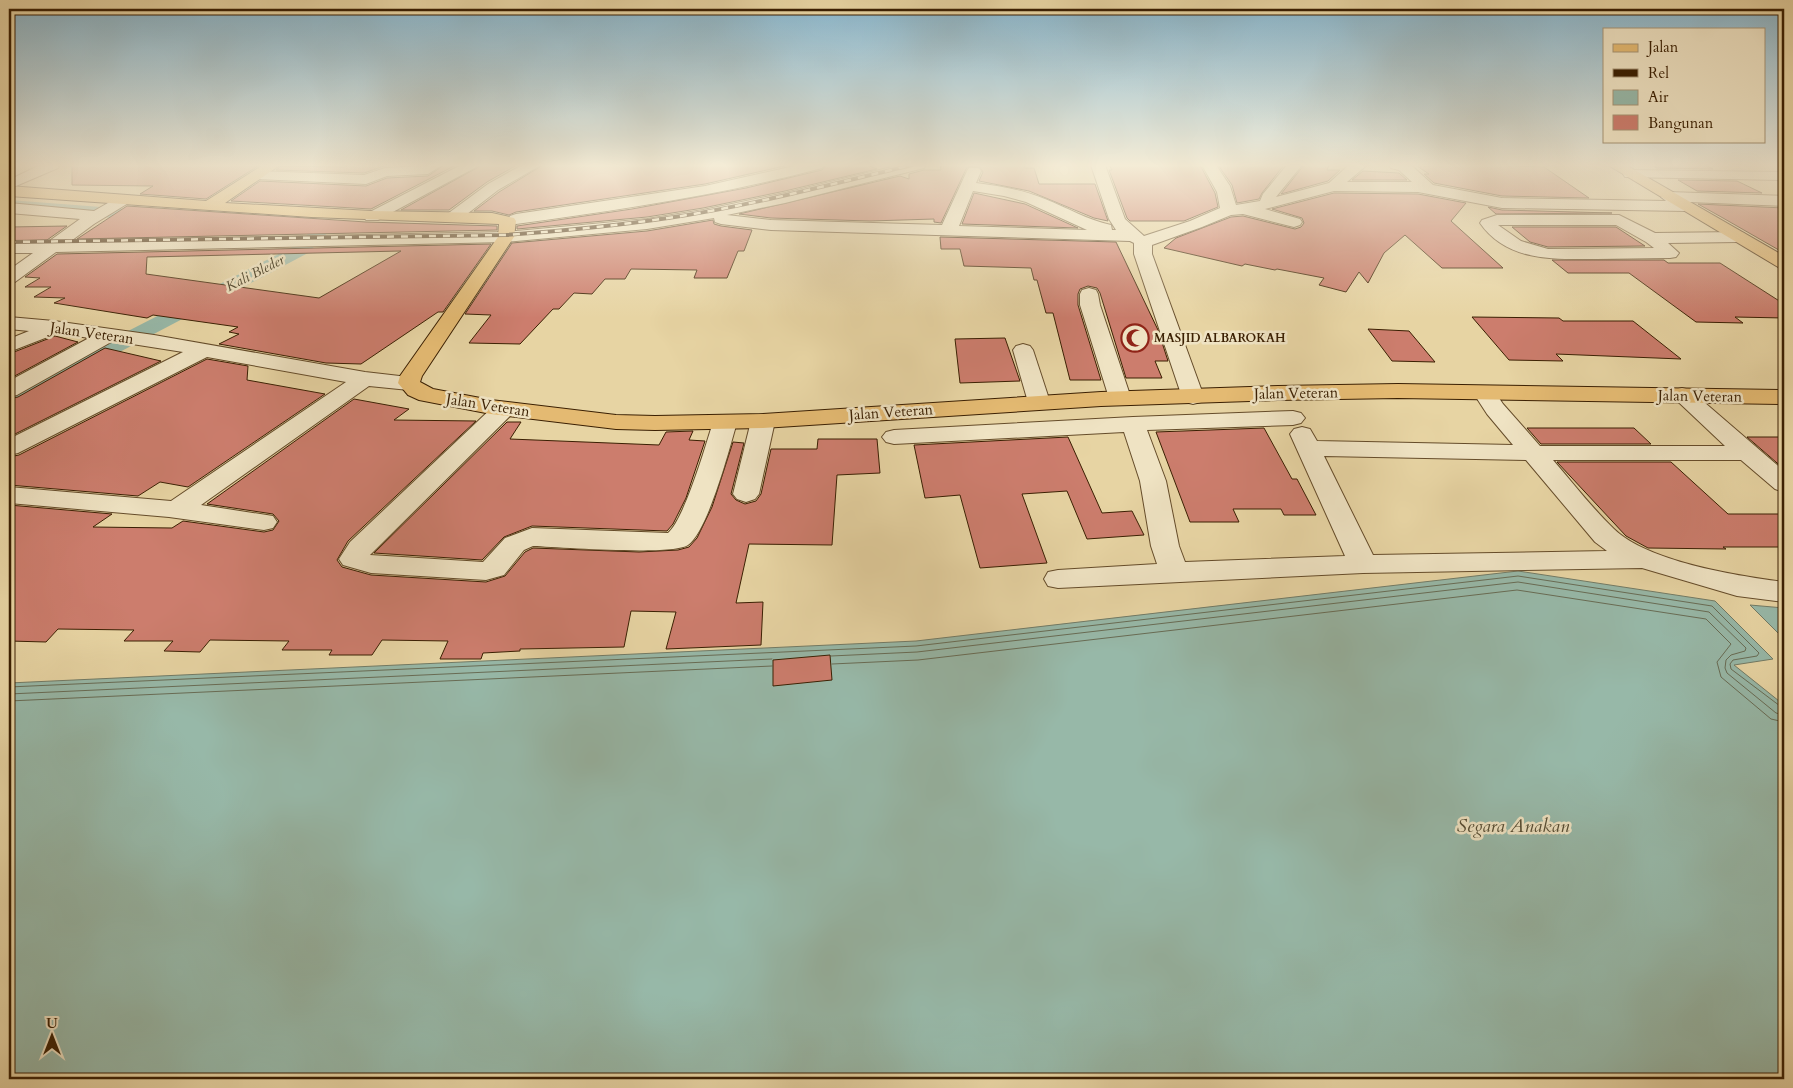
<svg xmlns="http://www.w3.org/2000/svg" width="1793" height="1088" viewBox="0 0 1793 1088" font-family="Cardo,serif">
<rect width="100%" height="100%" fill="#e7d4a3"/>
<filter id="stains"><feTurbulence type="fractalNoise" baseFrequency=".004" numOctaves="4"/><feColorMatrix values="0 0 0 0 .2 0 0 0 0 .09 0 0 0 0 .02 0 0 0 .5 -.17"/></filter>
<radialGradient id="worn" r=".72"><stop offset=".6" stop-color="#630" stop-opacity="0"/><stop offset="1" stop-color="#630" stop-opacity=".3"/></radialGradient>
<g fill="#97b8a8" stroke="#727b66">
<polygon points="1518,571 1715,601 1773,659 1734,665 1784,705 1784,1079 9,1079 9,683 916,641"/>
<polygon points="1750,605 1784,608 1784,639"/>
</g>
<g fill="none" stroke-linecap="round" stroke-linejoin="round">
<g stroke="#686c55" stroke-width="1">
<polyline points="831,656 917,652 1518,582 1709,612 1746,648 1745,651 1731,655 1726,660 1725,668 1727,673 1776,713 1784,715"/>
<polyline points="832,664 918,660 1517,590 1706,619 1731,644 1717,662 1721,677 1771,719 1784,722"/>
<polyline points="9,687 916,646 1518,576 1712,606 1759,653 1757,656 1733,660 1730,664 1731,669 1784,709"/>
<polyline points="9,694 772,659"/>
<polyline points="9,701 772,666"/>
</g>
<g fill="#97b8a8" fill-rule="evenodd">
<polygon points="9,200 154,211 160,213 162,216 160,219 154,221 9,210"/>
<polygon points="294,221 330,225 332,228 308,253 17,406 9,408 9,392 296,245 310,232 288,229 286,226 288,223"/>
</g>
</g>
<g fill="#cc7d6d" stroke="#3a1f02" fill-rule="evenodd">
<polygon points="72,165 196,165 258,166 206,199 140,194 153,186 72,185"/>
<polygon points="348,165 399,165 384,166 364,173 276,170 281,166 345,167"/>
<polygon points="444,165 456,165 371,209 231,201 260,181 366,186 387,178 428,176"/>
<polygon points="482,165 517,165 487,182 449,210 401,210"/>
<polygon points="543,165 789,165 705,184 516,212 509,215 492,211 474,211 499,192"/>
<polygon points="826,165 867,165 877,169 785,191 703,208 647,217 517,229 517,226 632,209 746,188 822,170"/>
<polygon points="956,165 1024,165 1025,168 1034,168 1039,184 1095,184 1108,221 1094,218 1029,191 979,181 983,172 979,166 967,167 941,223 934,222 934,219 870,221 771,218 739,214 900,176 909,179 909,174 924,170 941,170 940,166"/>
<polygon points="1109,165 1200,165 1215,193 1218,207 1184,221 1130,221 1127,218 1109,170 1112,170"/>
<polygon points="1218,165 1284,165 1262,193 1259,199 1237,203 1232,185"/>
<polygon points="1304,165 1329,165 1327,170 1340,170 1328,181 1281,194"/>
<polygon points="1492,165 1544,167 1589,198 1502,196 1434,183 1424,174 1429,174 1417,166"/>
<polygon points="1651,165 1705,165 1713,169 1657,168"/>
<polygon points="1363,171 1399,173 1407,180 1352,180"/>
<polygon points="1678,180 1737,181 1762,193 1697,191"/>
<polygon points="974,193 1025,204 1078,228 962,224"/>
<polygon points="1334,193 1418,194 1466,203 1451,221 1503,268 1442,268 1405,235 1384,253 1368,283 1359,272 1346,292 1319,285 1324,278 1277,269 1275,270 1245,264 1242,266 1164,248 1176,238 1231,217 1243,216 1295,229 1301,227 1304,223 1302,218 1272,209"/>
<polygon points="1698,204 1784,208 1784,253 1723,218"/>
<polygon points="127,206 366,222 497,226 497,230 77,239"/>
<polygon points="1488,207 1502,210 1612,213 1496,214"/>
<polygon points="713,220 714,224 721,226 752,230 744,251 738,251 727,278 694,278 697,270 631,269 625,279 605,279 592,294 574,293 559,309 553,309 520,344 469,343 491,315 465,314 512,243 647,231"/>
<polygon points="67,226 47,240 9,241 9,227"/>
<polygon points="1512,227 1616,227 1645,246 1548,247 1530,242"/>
<polygon points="940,237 1116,242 1158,330 1168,361 1155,361 1162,378 1126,378 1100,293 1097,288 1088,286 1080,289 1078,294 1078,305 1101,380 1070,380 1053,313 1046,313 1037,280 1034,280 1031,268 964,266 960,249 941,249"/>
<path d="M491,244L443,312H438L361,364L326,363L219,344L239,334L229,332L238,327L153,315L147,318L54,303L65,298L34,297L51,287H25L40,278L25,277L57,254ZM401,251L319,298L146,274L147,257Z"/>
<polygon points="1552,260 1664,260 1668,263 1720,263 1784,304 1784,318 1735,317 1743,323 1696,322 1629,273 1568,273"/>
<polygon points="1472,317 1559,318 1563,321 1633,321 1681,359 1556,354 1563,361 1509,360"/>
<polygon points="1368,329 1409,331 1435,362 1392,361"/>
<polygon points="55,336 78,342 9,379 9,354"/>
<polygon points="1005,338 1020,381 960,383 955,339"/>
<polygon points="105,348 161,361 9,437 9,399 18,397"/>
<polygon points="207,359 248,366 247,380 325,394 188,487 160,482 138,496 9,485 9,457 19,455"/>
<polygon points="354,399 409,409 394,420 476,421 348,541 337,560 342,567 371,575 486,582 505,576 525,552 533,548 639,552 678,550 689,547 697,538 712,507 733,442 744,443 731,494 736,500 745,504 756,501 761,494 771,449 817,449 818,439 877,439 880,473 837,475 832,545 749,544 736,603 763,602 761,645 666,649 676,612 631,611 624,647 520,649 520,651 483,653 481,659 440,659 448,641 382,640 372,655 329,655 332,650 282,650 289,641 210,640 200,652 164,651 173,641 124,641 134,630 58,629 46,642 9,641 9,505 112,514 93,527 172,528 183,521 264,532 273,530 279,521 273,514 207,504"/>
<polygon points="507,422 521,422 510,439 659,445 666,432 693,431 689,440 705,441 686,498 673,524 667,531 532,526 504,537 482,560 374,553"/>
<polygon points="1264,428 1292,479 1297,479 1316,515 1284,515 1281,509 1233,509 1239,522 1190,522 1156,432"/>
<polygon points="1527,428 1634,428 1651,444 1541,444"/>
<polygon points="1068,437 1102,513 1132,511 1144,535 1087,539 1067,491 1022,494 1047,563 980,568 960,495 925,498 914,445"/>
<polygon points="1747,437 1784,437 1784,469"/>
<polygon points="1557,462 1671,462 1728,514 1784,514 1784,547 1723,547 1726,549 1648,548 1626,536"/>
<polygon points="830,655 832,680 773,686 773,660"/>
</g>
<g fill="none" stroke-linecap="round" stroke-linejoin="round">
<g stroke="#654c2a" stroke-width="2">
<g id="minor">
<polygon points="40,165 60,165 58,168 9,189 9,180"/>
<polygon points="442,165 428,174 387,176 366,184 257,179 252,178 250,175 252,172 257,171 364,175 385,168"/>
<polygon points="461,165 480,165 378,220 366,220 364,217 366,214"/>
<polygon points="522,165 541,165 498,190 458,221 446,221 444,218 446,215 488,184"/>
<path d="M799,165H824L822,168C721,195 619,210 516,224L510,222L508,219L510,216L516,214L705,186Z"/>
<path d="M900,165H926L924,168L785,203L727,215L771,220L942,225L967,171L969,168H979L981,171L976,183C1000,186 1023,190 1045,199C1068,208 1087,220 1111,225L1112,230H1116L1109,219L1091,165H1105L1125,219L1144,236L1190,221L1220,208L1217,192L1202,165H1216L1230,186L1236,205L1260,201L1263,194L1287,165H1302L1276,197L1329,183L1349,165H1367L1347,182H1412L1399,170L1391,168L1389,165H1411L1433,185L1502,198L1666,201L1661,197L1664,194L1669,192L1784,196V206L1689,202L1693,206L1691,209L1685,211L1502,208L1418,192L1334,191L1265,209L1300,219L1302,222L1300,225L1294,227L1243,214L1231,215L1202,227L1152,245V254L1204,397L1201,402L1193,404L1185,402L1182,397L1134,254V243L1130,241L771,230L721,224L715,222L714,218L647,229L506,242L56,252L15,282L9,283V270L33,253H9V243L48,242L80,219L9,213V203L94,211L120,196H130L133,199L130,202L94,224L71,241L506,232L647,219L703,210L785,193ZM973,191L1004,196L1026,202L1087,230L959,226Z"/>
<polygon points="1630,170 1784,172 1784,180 1625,177 1623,174 1625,171"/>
<path d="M1497,215H1619L1655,233L1738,232L1744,233L1746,237L1744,241L1738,242L1668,243L1679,253L1676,257L1670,258C1645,258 1621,259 1596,259C1554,259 1507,262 1480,223L1482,220ZM1498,225H1616L1646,242L1654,248L1548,249L1521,241Z"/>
<polygon points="1089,288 1096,290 1098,294 1100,305 1131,398 1128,403 1120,405 1112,403 1109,398 1080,305 1080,294 1082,290"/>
<polygon points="9,317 54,321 154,335 365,372 417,378 420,383 417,388 409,390 369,386 201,505 273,516 277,522 273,528 264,530 169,517 9,503 9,487 171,501 346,382 207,357 18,453 9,455 9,439 183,352 113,341 17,395 9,397 9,381 89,338 58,333 9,352 9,339 29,331 9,329"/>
<polygon points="1023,344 1030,346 1033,350 1050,402 1047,407 1039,409 1031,407 1028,402 1013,350 1016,346"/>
<path d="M1485,387L1493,389L1503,404L1540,446H1725L1671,395L1674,390L1682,388L1690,390L1784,471V492L1775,489L1741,460H1553C1573,483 1592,508 1614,529C1648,562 1738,576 1784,582V602L1737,596L1642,568L1363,573L1058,588L1048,586L1044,579L1048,572L1058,570L1157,564L1151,546L1140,481L1124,432L894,444L886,442L882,437L886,432L894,430L1133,417L1293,411L1301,413L1305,418L1301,423L1293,425L1147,430L1166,481L1179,546L1185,562L1345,556L1290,434L1294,429L1302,427L1310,429L1317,441L1513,445L1487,414L1474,394L1477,389ZM1324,456L1526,460L1595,542L1607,551L1373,555Z"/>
<path d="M504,402L512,404L515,409L512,414L370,555L483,562L505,538L532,528L668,533C684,520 706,445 713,422L717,417L725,415L733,417L737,422C730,447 708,531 688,545C672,556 559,547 533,546L524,550L504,575L486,580L371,573L343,565L339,559L350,542L496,404Z"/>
<polygon points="763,414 771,416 775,421 759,494 755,499 746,502 737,499 733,494 751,421 755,416"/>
</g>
</g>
<g stroke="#3a1f02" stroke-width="2">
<g id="major">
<polygon points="263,165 280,165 225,203 371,211 492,213 514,218 516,221 514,237 422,376 420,382 433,389 491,400 616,415 655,416 763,414 1101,392 1278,386 1398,384 1784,390 1784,404 1398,398 1278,400 1101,406 763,428 655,430 616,429 491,414 419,400 408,395 398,383 400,376 498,237 499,224 311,217 9,196 9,186 206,201"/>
<polygon points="1608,165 1626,165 1784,256 1784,268 1778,267"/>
</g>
</g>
<use href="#minor" fill="#efe3c3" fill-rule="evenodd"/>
<use href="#major" fill="#e4ba72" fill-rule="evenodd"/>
<g stroke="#3a1f02" stroke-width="4">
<path id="rail" d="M9,242L506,235C560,231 614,226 668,218C750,206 831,184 912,165"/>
</g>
<use href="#rail" stroke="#efe3c3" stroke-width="2.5" stroke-dasharray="7" stroke-linecap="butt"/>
</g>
<linearGradient id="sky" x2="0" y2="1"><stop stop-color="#87b6ce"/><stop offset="0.52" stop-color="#f4ecd6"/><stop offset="1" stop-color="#f4ecd6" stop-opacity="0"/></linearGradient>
<rect width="1793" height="318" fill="url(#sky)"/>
<defs>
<g id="mosque-ring" transform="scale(1.4375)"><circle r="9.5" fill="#efe3c3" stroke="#8f2418" stroke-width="1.5"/><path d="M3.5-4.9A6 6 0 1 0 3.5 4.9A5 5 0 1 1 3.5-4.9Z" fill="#8f2418"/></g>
</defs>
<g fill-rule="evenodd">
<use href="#mosque-ring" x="1135" y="338"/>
</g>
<g text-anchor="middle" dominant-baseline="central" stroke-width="5" stroke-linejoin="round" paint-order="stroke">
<g font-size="12" font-weight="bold" fill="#3a1f02" stroke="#efe3c3" text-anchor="start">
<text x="1154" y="338">MASJID ALBAROKAH</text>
</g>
<g font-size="14" font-style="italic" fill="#564d34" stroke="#efe3c3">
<text transform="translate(255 273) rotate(-27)">Kali Bleder</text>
</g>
<g font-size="15" fill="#3a1f02" stroke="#efe3c3">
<text transform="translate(92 333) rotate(8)">Jalan Veteran</text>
<text transform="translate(1296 393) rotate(-1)">Jalan Veteran</text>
<text transform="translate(1700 396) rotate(1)">Jalan Veteran</text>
<text transform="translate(488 405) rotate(9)">Jalan Veteran</text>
<text transform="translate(891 412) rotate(-4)">Jalan Veteran</text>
</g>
<g font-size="19" font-style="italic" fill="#564d34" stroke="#efe3c3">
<text x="1513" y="826">Segara Anakan</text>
</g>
</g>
<rect width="1793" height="1088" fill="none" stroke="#e7d4a3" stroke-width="30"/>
<rect x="10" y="10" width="1773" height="1068" fill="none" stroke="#3a1f02" stroke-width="2.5"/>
<rect x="15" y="15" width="1763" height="1058" fill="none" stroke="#3a1f02"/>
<rect x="1603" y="28" width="162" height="115" fill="#efe3c3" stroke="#a79576"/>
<rect x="1613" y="44" width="25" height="8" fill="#e4ba72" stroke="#a79576"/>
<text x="1648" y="52" font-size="15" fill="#3a1f02">Jalan</text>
<rect x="1613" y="69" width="25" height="8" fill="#3a1f02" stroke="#a79576"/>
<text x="1648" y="78" font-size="15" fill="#3a1f02">Rel</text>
<rect x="1613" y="90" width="25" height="15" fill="#97b8a8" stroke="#a79576"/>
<text x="1648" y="102" font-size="15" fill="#3a1f02">Air</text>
<rect x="1613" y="115" width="25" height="15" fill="#cc7d6d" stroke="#a79576"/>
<text x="1648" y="128" font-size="15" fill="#3a1f02">Bangunan</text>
<g transform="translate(52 1036)" stroke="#efe3c3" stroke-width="4" paint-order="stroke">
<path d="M0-4L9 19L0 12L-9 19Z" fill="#3a1f02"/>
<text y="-8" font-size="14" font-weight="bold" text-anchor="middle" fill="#3a1f02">U</text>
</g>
<rect width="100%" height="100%" filter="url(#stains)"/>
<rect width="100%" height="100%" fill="url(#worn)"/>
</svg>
